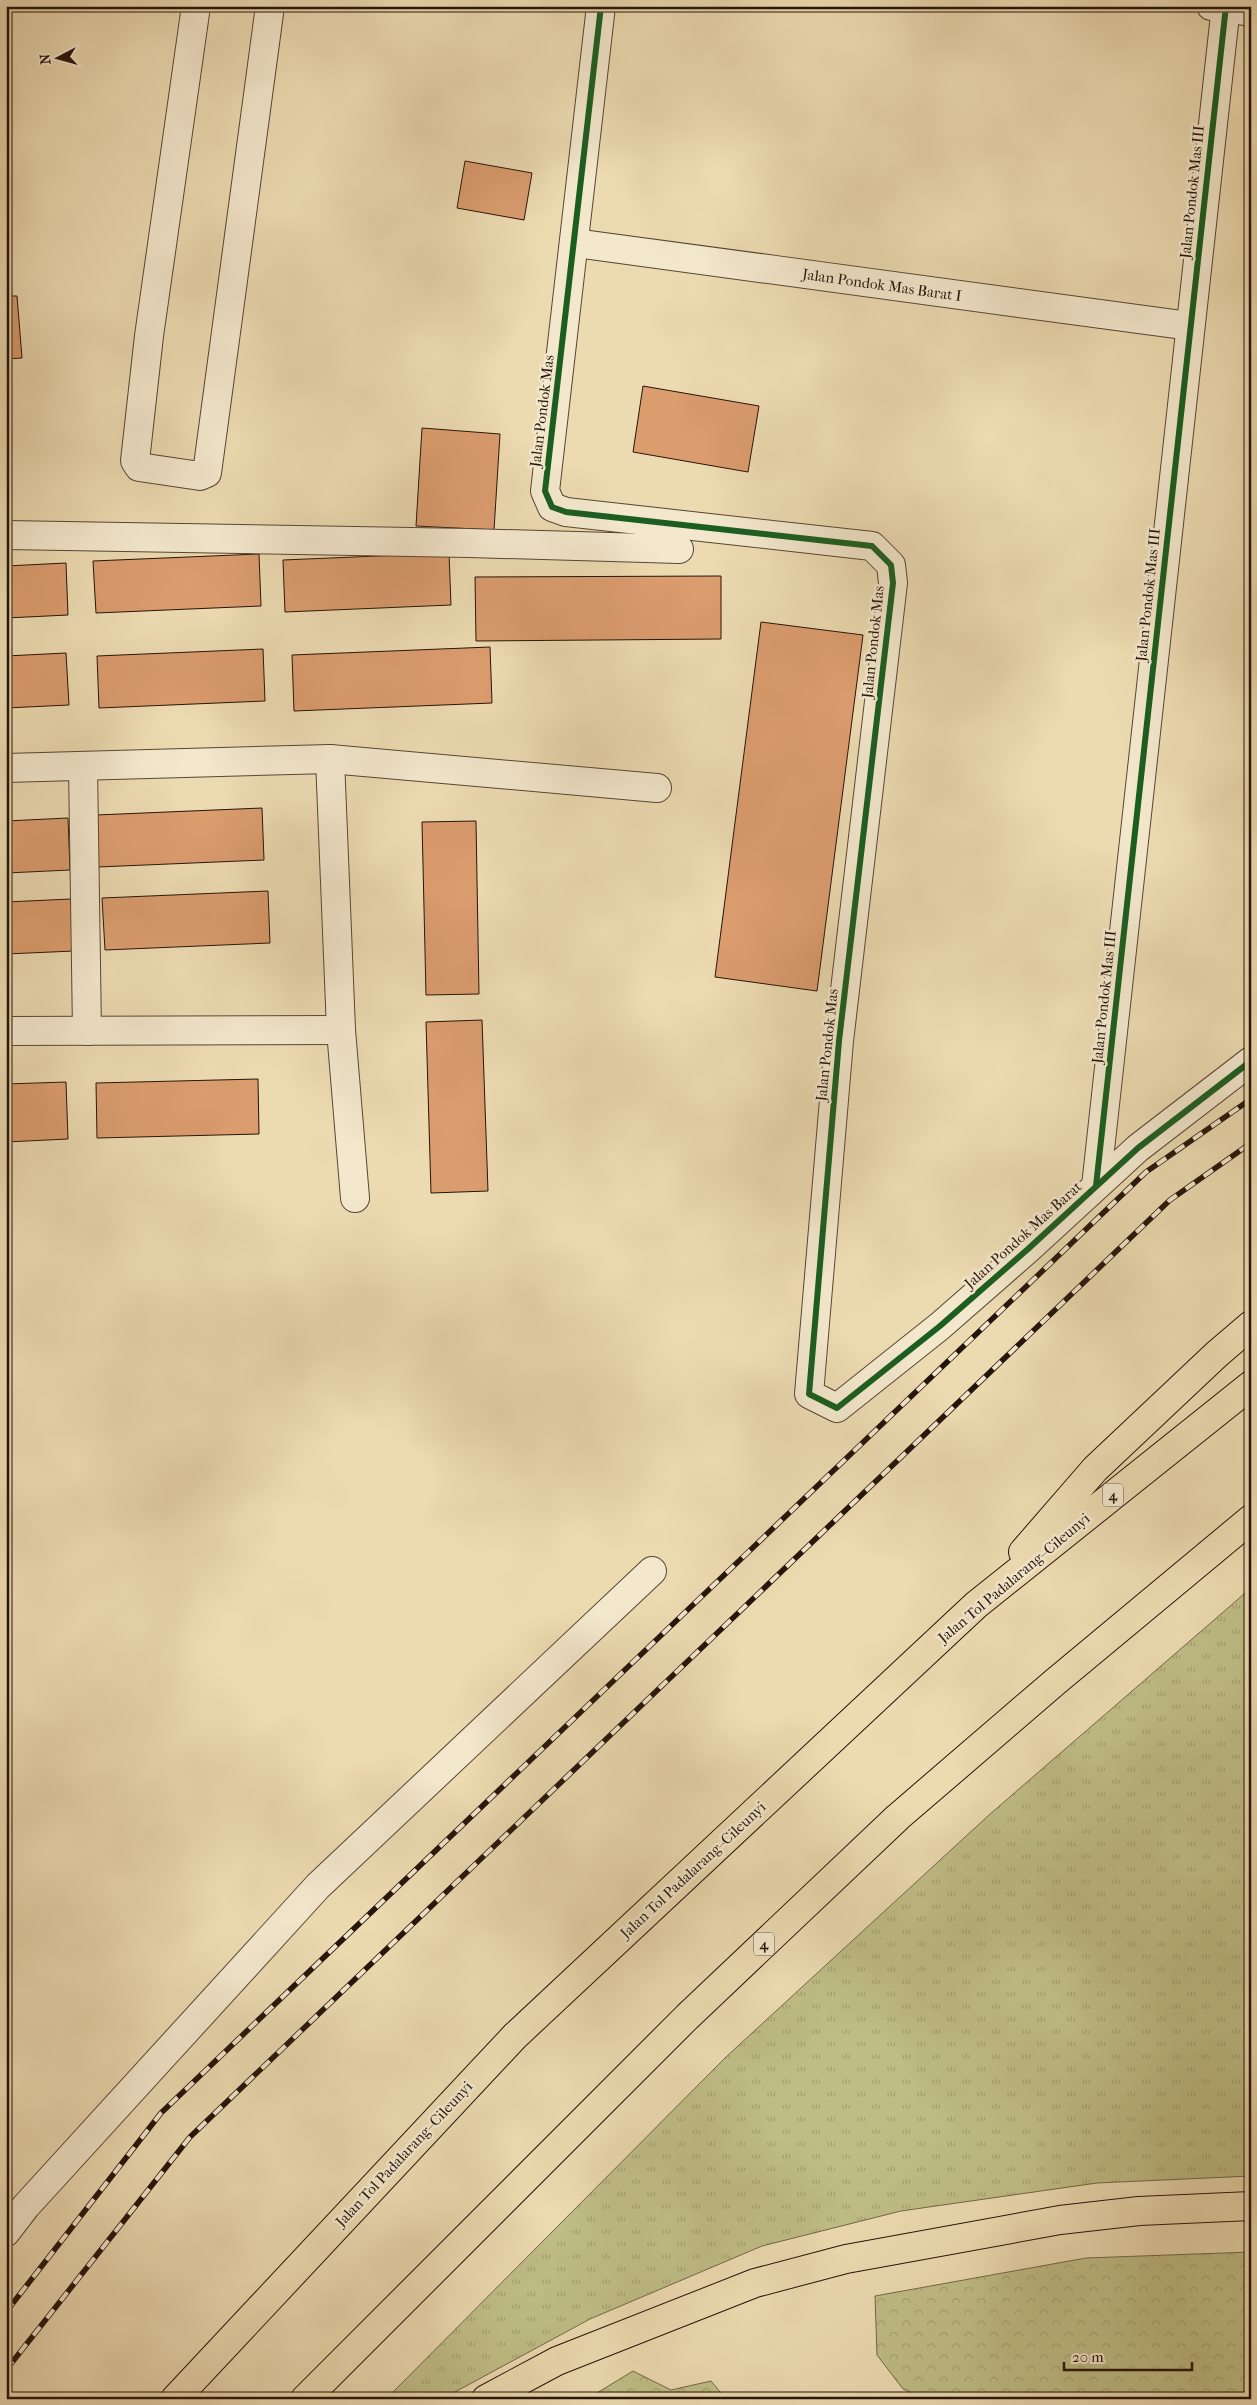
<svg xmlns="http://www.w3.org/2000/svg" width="1257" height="2405" viewBox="0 0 1257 2405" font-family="'IM FELL French Canon',serif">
<defs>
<pattern id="grass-tufts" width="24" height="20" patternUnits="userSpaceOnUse" patternTransform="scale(1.25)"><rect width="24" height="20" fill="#bfbd86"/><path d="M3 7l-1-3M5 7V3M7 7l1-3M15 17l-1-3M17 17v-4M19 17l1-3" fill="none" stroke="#a4a272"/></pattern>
<pattern id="forest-crowns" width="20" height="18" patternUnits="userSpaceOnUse" patternTransform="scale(1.25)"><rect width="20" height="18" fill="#bfbd86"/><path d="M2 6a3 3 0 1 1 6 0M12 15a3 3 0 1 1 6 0" fill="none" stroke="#a4a272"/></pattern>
</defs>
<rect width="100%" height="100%" fill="#ecdab1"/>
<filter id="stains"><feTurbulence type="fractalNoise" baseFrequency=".004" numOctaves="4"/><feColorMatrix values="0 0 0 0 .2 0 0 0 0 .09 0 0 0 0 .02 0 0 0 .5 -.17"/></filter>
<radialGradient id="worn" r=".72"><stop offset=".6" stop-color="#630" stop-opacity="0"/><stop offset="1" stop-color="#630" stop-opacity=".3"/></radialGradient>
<polygon fill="url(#grass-tufts)" stroke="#726848" points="1251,1588 1251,2176 1097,2183 901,2211 762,2246 590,2319 442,2399 386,2399 726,2057 989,1815"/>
<g fill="url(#forest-crowns)" stroke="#726848">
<polygon points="1251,2252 1251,2399 923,2399 903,2389 877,2355 875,2296 1086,2258"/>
<polygon points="633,2371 671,2390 711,2381 726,2399 587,2399"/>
</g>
<g fill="#db9c6e" stroke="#25140b">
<polygon points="465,161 532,173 524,220 457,208"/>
<polygon points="6,296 17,296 22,358 6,359"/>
<polygon points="643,386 759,406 748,472 633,452"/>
<polygon points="422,428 500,434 494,530 416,526"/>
<polygon points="449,553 451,605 285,612 283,560"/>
<polygon points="259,554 261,606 96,613 93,561"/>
<polygon points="66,563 68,615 6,618 6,566"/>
<polygon points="721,576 721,639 476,641 475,577"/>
<polygon points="761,622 863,635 817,991 715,977"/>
<polygon points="490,647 492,703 294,711 292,655"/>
<polygon points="263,649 265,701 99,708 97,656"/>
<polygon points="66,653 69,705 6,708 6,656"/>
<polygon points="262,808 264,860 98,867 96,815"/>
<polygon points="68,818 70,870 6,873 6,821"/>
<polygon points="476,821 479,994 426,995 422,822"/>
<polygon points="268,891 270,943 105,950 102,898"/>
<polygon points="71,899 74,951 6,954 6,902"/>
<polygon points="482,1020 488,1191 431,1193 426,1022"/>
<polygon points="258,1079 259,1134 97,1138 96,1083"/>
<polygon points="66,1082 68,1139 6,1142 6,1084"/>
</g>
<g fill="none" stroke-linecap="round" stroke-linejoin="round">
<g stroke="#574634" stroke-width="30">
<g id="street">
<polyline points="196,6 149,336 135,461 139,467 200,476 207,473 270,6"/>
<polyline points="601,6 545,491 552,507 566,512 872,546 891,565 893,583 839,1041 809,1394 837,1408 940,1326 1028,1249 1138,1148 1251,1061"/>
<polyline points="1211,6 1251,12"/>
<polyline points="575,243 1190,326"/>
<polyline points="6,535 469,543 679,549"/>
<polyline points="330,759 341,1030 355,1198"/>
<polyline points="83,766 87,1031"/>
<polyline points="6,768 330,759 657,788"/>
<polyline points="6,1031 341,1030"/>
<polyline points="1096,1186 1226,6"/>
<polyline points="6,2232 26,2206 318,1886 652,1571"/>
</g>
</g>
<g stroke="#25140b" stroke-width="30">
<g id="highway">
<polyline points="1023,1552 1095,1469 1217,1354 1251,1325"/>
<polyline points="175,2399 515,2036 976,1605 1251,1385"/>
<polyline points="305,2399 687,2017 898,1817 1055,1682 1251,1519"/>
<polyline points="486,2399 557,2361 755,2283 846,2259 1060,2220 1139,2211 1251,2206"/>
</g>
</g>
<use href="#street" stroke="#f3e7cc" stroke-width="28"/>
<use href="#highway" stroke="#ecdab1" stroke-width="28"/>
<g stroke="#25140b" stroke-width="5.5">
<g id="rail">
<polyline points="6,2312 161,2113 1146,1172 1251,1099"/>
<polyline points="6,2370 190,2137 1170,1200 1251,1143"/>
</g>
</g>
<use href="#rail" stroke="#f3e7cc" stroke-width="4" stroke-dasharray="11" stroke-linecap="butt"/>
<g stroke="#f3e7cc" stroke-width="9">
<g id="cycleway">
<polyline points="601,6 545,491 552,507 566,512 872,546 891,565 893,583 839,1041 809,1394 837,1408 940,1326 1028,1249 1138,1148 1251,1061"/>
<polyline points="1096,1186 1226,6"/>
</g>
</g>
<use href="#cycleway" stroke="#1b5e20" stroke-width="6"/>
</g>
<g text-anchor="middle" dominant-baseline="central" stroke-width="5" stroke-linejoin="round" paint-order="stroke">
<g fill="#f3e7cc" stroke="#635345" stroke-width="1">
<rect x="1103" y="1483.5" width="20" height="23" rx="4"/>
<rect x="754" y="1932.5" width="20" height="23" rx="4"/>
</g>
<g font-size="14" font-weight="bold" fill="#25140b">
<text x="1113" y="1495">4</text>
<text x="764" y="1944">4</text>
</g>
<g font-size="15" fill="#25140b" stroke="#f3e7cc">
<text transform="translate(1192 192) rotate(-84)">Jalan Pondok Mas III</text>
<text transform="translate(882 285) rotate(8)">Jalan Pondok Mas Barat I</text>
<text transform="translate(542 411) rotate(-83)">Jalan Pondok Mas</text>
<text transform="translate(1148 595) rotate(-84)">Jalan Pondok Mas III</text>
<text transform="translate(873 642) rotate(-84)">Jalan Pondok Mas</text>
<text transform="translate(1104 997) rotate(-84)">Jalan Pondok Mas III</text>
<text transform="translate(827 1045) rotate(-84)">Jalan Pondok Mas</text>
<text transform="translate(1023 1235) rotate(-42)">Jalan Pondok Mas Barat</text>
<text transform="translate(1014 1578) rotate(-40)">Jalan Tol Padalarang–Cileunyi</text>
<text transform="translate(693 1870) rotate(-43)">Jalan Tol Padalarang–Cileunyi</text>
<text transform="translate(404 2154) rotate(-47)">Jalan Tol Padalarang–Cileunyi</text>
</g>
</g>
<rect width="1257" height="2405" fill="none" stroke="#ecdab1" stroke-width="25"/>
<rect x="8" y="8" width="1242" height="2390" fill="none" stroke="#25140b" stroke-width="2.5"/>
<rect x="12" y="12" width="1232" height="2380" fill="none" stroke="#25140b"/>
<g transform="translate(58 58) rotate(264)" stroke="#f3e7cc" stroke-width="4" paint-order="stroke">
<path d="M0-4L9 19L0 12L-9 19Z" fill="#25140b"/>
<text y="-8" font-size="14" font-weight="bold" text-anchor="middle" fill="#25140b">N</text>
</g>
<path d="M1064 2362v8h128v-8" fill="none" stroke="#25140b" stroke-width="2.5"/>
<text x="1072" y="2362" font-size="15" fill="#25140b" stroke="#f3e7cc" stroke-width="4" paint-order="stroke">20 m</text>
<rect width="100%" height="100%" filter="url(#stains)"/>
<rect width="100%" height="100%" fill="url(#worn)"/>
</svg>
